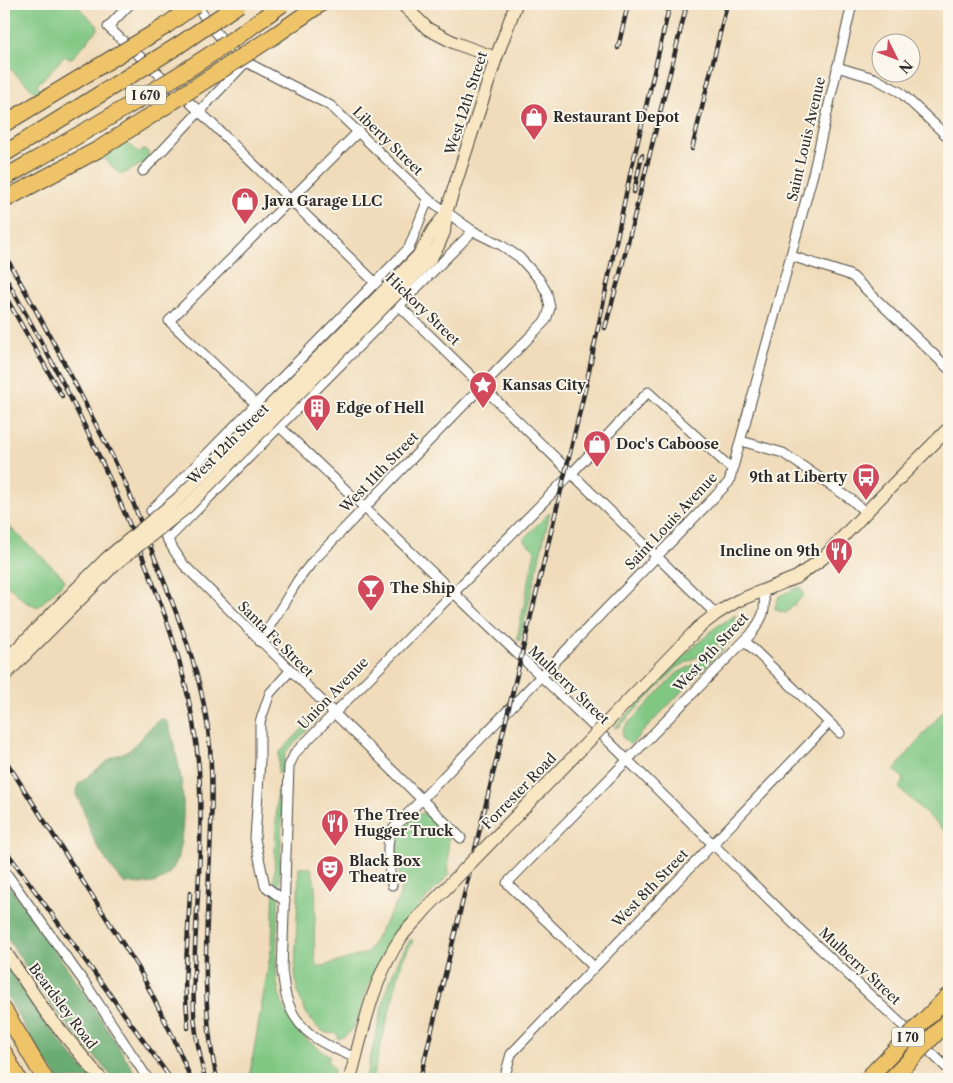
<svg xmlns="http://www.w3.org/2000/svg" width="953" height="1083" viewBox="0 0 953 1083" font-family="'Libre Caslon Text',serif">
<rect width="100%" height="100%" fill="#fbf7ec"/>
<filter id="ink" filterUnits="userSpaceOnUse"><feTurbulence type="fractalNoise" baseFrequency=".02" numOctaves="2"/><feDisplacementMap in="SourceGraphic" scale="10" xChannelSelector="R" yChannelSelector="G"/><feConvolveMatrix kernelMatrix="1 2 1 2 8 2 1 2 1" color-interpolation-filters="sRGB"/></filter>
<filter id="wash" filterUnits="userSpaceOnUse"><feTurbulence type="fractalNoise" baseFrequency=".0096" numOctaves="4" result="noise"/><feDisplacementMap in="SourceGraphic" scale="20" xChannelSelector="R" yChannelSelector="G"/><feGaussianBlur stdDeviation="1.12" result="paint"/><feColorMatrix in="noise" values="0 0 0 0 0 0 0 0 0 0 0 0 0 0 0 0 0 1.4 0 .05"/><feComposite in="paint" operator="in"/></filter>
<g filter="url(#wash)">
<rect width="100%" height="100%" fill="#f0dcba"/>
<g fill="#80c783" stroke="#567957">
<polygon points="4,4 75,4 97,25 98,29 73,57 69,59 65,56 37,85 41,90 37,94 4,63"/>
<polygon points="127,142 139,153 144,149 148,152 149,157 142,164 121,175 102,157"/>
<polygon points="550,512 520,641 517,639 535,551 523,539"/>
<polygon points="4,522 61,575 65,581 38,607 24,601 4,581"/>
<polygon points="798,587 801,588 804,595 786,613 776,610 775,607 779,596"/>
<path d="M736,615C734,619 733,625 731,629C717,653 695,655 676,669L620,726L614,728L687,653L716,627Z"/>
<polygon points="737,623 740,623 743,628 630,745 622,737 623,729 677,673 709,657 720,647 731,635"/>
<polygon points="949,704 949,835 899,788 904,779 894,770"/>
<polygon points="316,715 318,718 317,720 285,753 283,773 278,773 279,753"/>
<path d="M277,791H283L276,960C275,1005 291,1033 330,1056L328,1061L334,1069V1079H249L272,945Z"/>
<path d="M422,813L431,815L448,832L449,875C417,907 388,939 370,982C362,1001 361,1032 338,1039V1034C335,1033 330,1034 326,1033C305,1023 296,992 295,971L299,868H311C322,900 309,935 317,968L367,953L399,899L401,890L396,843C398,832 411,817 422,813Z"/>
<path d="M411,939L413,941L403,959L399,974L372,1079H365L367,1071L369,1070V1064C380,1021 385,977 411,939Z"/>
</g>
<g fill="#68ac71" stroke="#4a6c4e">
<path d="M161,719L165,720L168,723C180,765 187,796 181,840C179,854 177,868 165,877C151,888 140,882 125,884C114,872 103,857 95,842C88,827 85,810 76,795L78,784L113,757L130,750L152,726Z"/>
<polygon points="4,879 82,989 139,1079 114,1079 52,1007 4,933"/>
<path d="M4,962C31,1003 59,1042 92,1079H59L35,1046L4,990Z"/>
</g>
</g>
<g filter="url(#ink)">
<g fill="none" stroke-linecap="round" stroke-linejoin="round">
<g stroke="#494640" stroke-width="11">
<g id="street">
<polyline points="130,4 108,27 200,112 716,614"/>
<path d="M196,4C210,26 225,46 246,62L331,106L428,199L473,231L501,245L519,257L539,279L547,293L550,308L546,320L313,561L298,580L260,642"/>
<polyline points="837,67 874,78 900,92 949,138"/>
<polyline points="359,131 169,321 590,723 795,925 913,1035"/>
<polyline points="143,171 246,62"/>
<path d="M428,199L409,248L151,511C162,529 171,548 184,565L461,838"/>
<polyline points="791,256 847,274 853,277 949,369"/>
<polyline points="741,441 783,453 852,500 866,513"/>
<polyline points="168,539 473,231"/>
<polyline points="745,641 840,733"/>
<polyline points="4,870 89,989 148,1079"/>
<path d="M392,885C390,868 384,847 392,830L729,482L813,174L852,4"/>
<polyline points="285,901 265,886 255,839 260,760 260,722 270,693 290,671"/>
<path d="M594,967L507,883L751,634C763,618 767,610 763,591"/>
<polyline points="922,1044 949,1070"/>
<path d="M356,1058C327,1046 299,1035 288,1002C284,993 284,981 282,971L289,766L295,753L572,473L648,392L733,470"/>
<polyline points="504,1079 511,1054 829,723"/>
</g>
</g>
<g stroke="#494640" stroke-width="14">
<g id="secondary">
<polyline points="402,4 428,29 455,43 496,58"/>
<polyline points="398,277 420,254 433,230 445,215"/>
<polyline points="405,285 430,259 438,246 444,232 446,213 455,185 496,58 516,4"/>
<polyline points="614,715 698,628 716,614 737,601 797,577 823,558 872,506 949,428"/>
<polyline points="4,950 47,1014 101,1079"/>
<path d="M350,1079C363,1031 373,977 402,936C409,927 418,919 425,910"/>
</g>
</g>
<g stroke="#494640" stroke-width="18">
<g id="highway">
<polyline points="274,36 320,4"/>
<polyline points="4,1010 45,1079"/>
<polyline points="4,1053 18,1079"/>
<polyline points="891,1079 916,1054"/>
</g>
</g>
<use href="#street" stroke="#fff" stroke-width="9"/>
<use href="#secondary" stroke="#f9e7c3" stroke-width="12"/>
<use href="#highway" stroke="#efc469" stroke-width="16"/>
<g stroke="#2b2b2b" stroke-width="4.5">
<g id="rail">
<polyline points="618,48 628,4"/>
<polyline points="692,149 727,4"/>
<polyline points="634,192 642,155"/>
<path d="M4,254C34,305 62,358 89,411C102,437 117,463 128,490C139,517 149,544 160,571C183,629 205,685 210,747C218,858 192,970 217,1079"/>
<path d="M4,275C55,365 103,456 141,553C170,623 193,693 199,770C203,829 198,889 195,948C194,974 192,1000 195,1025C197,1043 201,1061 205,1079"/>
<polyline points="4,294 62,396"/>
<polyline points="605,328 620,274 687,4"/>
<polyline points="4,758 139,969 173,1037 191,1079"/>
<polyline points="4,848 171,1079"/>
<polyline points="188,1028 185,983 190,893"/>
<polyline points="420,1079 585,390 630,175 670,4"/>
</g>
</g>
<use href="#rail" stroke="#fbf7ec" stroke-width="2.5" stroke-dasharray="8" stroke-linecap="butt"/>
<g stroke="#494640" stroke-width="14" stroke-linecap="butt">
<g id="secondary-bridge">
<polyline points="4,662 107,558 178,499 398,277"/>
<polyline points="4,676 115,564 187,507 405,285"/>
<polyline points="425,910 614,715"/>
</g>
</g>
<g stroke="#494640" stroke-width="18" stroke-linecap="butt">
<g id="highway-bridge">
<polyline points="4,124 164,27 196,4"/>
<polyline points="4,154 179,45 239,4"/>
<path d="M4,178C98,124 195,70 282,4"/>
<polyline points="4,200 99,149 274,36"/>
<polyline points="916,1054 949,1020"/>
<polyline points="867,1079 949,995"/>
</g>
</g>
<use href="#secondary-bridge" stroke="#f9e7c3" stroke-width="12"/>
<use href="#highway-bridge" stroke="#efc469" stroke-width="16"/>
</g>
</g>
<defs>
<g id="shop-pin" transform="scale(1.4375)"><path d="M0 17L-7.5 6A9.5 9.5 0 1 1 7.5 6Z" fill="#d1495b" stroke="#fbf7ec"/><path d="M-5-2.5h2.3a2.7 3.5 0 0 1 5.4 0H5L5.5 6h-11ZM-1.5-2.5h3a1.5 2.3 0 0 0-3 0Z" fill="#fff"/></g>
<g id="sight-pin" transform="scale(1.4375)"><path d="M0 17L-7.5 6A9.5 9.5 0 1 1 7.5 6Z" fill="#d1495b" stroke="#fbf7ec"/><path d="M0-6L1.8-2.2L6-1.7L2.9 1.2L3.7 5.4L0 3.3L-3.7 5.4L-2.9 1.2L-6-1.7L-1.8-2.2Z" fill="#fff"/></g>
<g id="building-pin" transform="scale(1.4375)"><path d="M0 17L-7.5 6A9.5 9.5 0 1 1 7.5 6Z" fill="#d1495b" stroke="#fbf7ec"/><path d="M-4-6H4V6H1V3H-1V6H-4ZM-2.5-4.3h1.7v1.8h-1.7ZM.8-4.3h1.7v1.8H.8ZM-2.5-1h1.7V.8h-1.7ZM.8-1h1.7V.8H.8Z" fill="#fff"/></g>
<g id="bus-pin" transform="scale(1.4375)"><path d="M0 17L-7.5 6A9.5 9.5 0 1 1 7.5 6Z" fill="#d1495b" stroke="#fbf7ec"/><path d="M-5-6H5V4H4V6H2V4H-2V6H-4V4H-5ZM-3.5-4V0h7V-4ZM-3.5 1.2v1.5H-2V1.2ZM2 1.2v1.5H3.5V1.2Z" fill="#fff"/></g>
<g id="restaurant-pin" transform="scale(1.4375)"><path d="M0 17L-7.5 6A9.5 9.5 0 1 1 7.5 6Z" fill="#d1495b" stroke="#fbf7ec"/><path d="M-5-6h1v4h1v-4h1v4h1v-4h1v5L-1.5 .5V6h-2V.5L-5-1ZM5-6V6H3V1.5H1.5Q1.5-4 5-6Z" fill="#fff"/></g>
<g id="bar-pin" transform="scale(1.4375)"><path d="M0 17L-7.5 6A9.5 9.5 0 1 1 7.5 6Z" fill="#d1495b" stroke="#fbf7ec"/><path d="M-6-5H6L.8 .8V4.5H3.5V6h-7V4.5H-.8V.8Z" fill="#fff"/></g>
<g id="theatre-pin" transform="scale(1.4375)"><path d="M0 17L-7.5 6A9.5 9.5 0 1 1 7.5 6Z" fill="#d1495b" stroke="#fbf7ec"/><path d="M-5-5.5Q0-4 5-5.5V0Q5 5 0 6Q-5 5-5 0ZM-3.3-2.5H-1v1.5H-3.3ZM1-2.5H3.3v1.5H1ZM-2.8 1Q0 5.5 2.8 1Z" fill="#fff"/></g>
</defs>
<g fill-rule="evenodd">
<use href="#shop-pin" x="534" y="117"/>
<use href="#shop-pin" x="245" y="201"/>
<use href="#sight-pin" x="483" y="385"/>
<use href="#building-pin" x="317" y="408"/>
<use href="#shop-pin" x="597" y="444"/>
<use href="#bus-pin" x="866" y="477"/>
<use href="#restaurant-pin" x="839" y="551"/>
<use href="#bar-pin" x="371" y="588"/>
<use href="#restaurant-pin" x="335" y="823"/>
<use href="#theatre-pin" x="330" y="869"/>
</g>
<g text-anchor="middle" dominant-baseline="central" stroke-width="4" stroke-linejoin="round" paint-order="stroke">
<g fill="#fbf7ec" stroke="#696865" stroke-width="1">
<rect x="126" y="85.5" width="40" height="19" rx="4"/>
<rect x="892" y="1027.5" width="32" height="19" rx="4"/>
</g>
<g font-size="12" font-weight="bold" fill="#2b2b2b">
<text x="146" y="95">I 670</text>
<text x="908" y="1037">I 70</text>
</g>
<g font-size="14" fill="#2b2b2b" stroke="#fbf7ec">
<text transform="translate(466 103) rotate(-72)">West 12th Street</text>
<text transform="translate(806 139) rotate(-77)">Saint Louis Avenue</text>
<text transform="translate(388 141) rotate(44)">Liberty Street</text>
<text transform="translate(423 309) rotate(44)">Hickory Street</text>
<text transform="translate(228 444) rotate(-45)">West 12th Street</text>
<text transform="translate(379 472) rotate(-46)">West 11th Street</text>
<text transform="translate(671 521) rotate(-47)">Saint Louis Avenue</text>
<text transform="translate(276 639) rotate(45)">Santa Fe Street</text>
<text transform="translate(711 652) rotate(-47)">West 9th Street</text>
<text transform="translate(569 685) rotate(44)">Mulberry Street</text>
<text transform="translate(333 693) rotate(-46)">Union Avenue</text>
<text transform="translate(519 791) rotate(-46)">Forrester Road</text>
<text transform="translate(650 888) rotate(-46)">West 8th Street</text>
<text transform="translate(860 966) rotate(43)">Mulberry Street</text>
<text transform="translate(63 1006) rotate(53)">Beardsley Road</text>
</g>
<g font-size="14" font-weight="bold" fill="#2b2b2b" stroke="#fbf7ec" text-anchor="start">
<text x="553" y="117">Restaurant Depot</text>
<text x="264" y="201">Java Garage LLC</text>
<text x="502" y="385">Kansas City</text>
<text x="336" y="408">Edge of Hell</text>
<text x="616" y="444">Doc's Caboose</text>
<text x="847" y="477" text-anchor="end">9th at Liberty</text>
<text x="820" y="551" text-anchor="end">Incline on 9th</text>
<text x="390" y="588">The Ship</text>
<text x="354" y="815">The Tree<tspan x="354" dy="16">Hugger Truck</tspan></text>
<text x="349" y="861">Black Box<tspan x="349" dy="16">Theatre</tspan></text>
</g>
</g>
<rect width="953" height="1083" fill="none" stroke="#fbf7ec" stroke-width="20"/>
<g transform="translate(896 58) rotate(132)"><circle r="24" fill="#fbf7ec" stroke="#a8a59f"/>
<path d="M0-4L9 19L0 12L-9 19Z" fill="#d1495b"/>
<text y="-8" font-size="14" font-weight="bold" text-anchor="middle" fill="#2b2b2b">N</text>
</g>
</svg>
